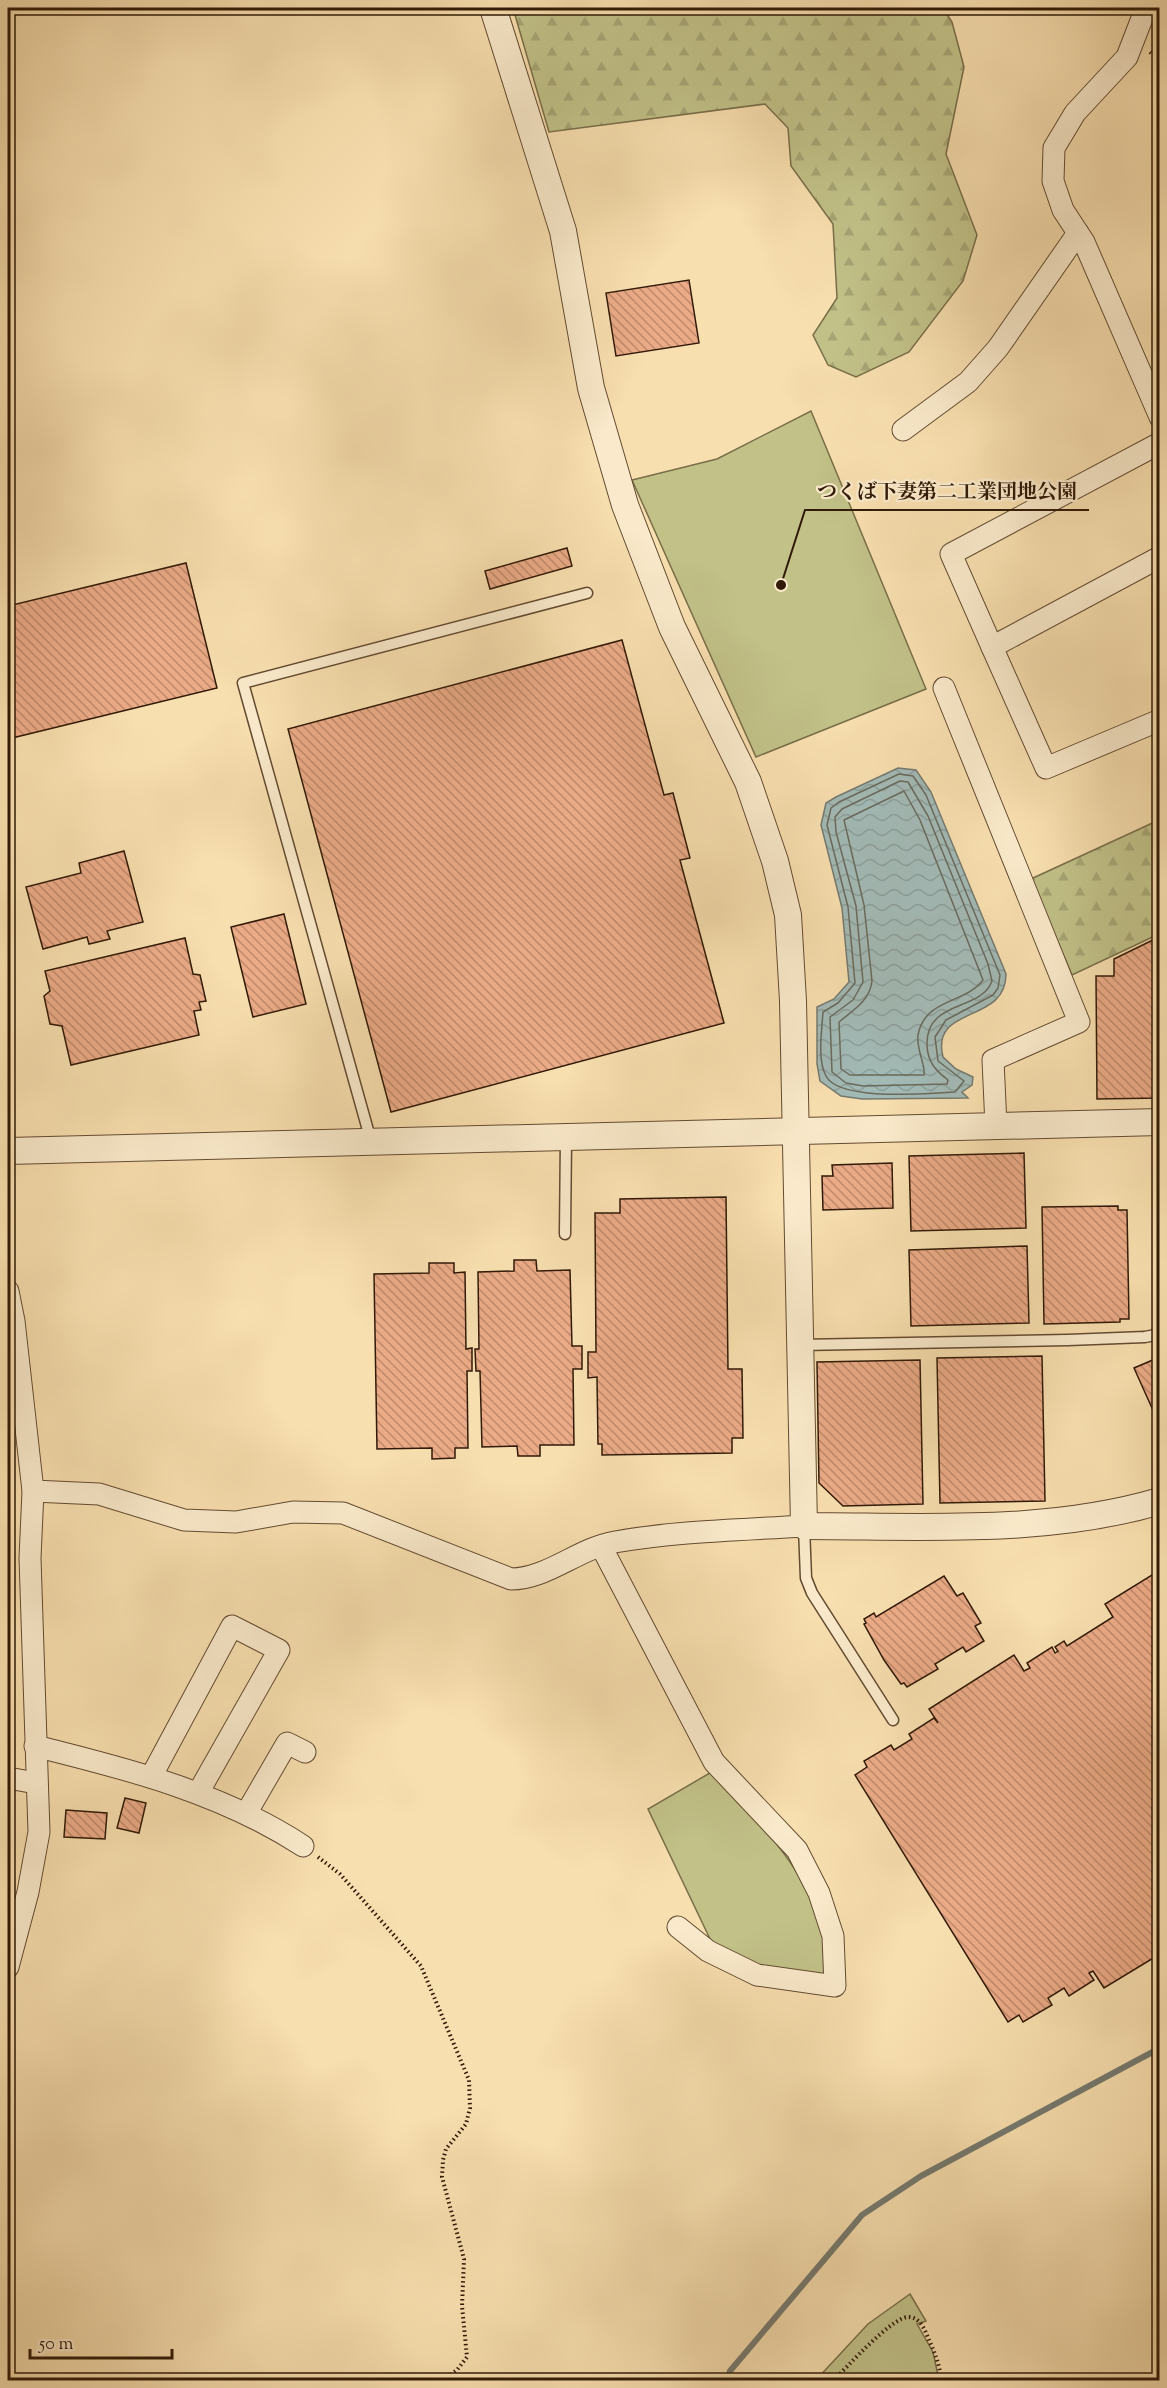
<svg xmlns="http://www.w3.org/2000/svg" width="1167" height="2388" viewBox="0 0 1167 2388" font-family="'Sorts Mill Goudy','Noto Serif JP',serif">
<defs>
<pattern id="forest-firs" width="22" height="20" patternUnits="userSpaceOnUse" patternTransform="scale(1.5)"><rect width="22" height="20" fill="#c1c188"/><path d="M5 1l3.5 6h-7zM16 11l3.5 6h-7z" fill="#a6a574"/></pattern>
<pattern id="water-waves" width="16" height="10" patternUnits="userSpaceOnUse" patternTransform="scale(1.5)"><rect width="16" height="10" fill="#a2bab6"/><path d="M0 5q4-4 8 0t8 0" fill="none" stroke="#8c9f9b"/></pattern>
<pattern id="building-back-hatch" width="6" height="6" patternUnits="userSpaceOnUse" patternTransform="scale(1.5)"><rect width="6" height="6" fill="#ebab87"/><path d="M-1 5l2 2M0 0l6 6M5-1l2 2" fill="none" stroke="#bf8a6c"/></pattern>
</defs>
<rect width="100%" height="100%" fill="#f8dfaf"/>
<filter id="stains"><feTurbulence type="fractalNoise" baseFrequency=".00333" numOctaves="4"/><feColorMatrix values="0 0 0 0 .2 0 0 0 0 .09 0 0 0 0 .02 0 0 0 .5 -.17"/></filter>
<radialGradient id="worn" r=".72"><stop offset=".6" stop-color="#630" stop-opacity="0"/><stop offset="1" stop-color="#630" stop-opacity=".3"/></radialGradient>
<g fill="#c1c188" stroke="#796e48" stroke-width="1.5">
<polygon points="811,411 926,689 756,757 632,480 717,459"/>
<path d="M715,1770C749,1811 818,1882 823,1935C825,1949 823,1963 824,1977L757,1968L711,1941L648,1809Z"/>
<polygon points="910,2294 926,2321 917,2324 933,2352 939,2380 816,2380 868,2324"/>
</g>
<g fill="url(#forest-firs)" stroke="#796e48" stroke-width="1.5">
<polygon points="513,8 943,8 952,22 964,67 946,154 977,235 963,281 909,352 856,377 828,365 813,335 837,298 833,224 791,166 788,128 765,104 549,132"/>
<polygon points="1159,820 1159,934 1072,975 1031,879"/>
</g>
<path fill="url(#water-waves)" stroke="#757a70" stroke-width="1.5" d="M898,768L916,770L931,792L1006,974C1006,1025 930,1004 943,1057L956,1069L973,1077L972,1085L962,1092L968,1098L862,1099L841,1096L820,1081L817,1064V1007L834,999L849,982L842,908L821,825L826,803L836,797Z"/>
<g fill="none" stroke-linecap="round" stroke-linejoin="round">
<g stroke="#6a6a5e" stroke-width="1.5">
<path d="M899,774L913,776L926,795L1000,975L998,988L993,995L946,1020L935,1037L938,1061L964,1081L955,1092C929,1093 839,1102 826,1076C817,1060 822,1029 823,1012L838,1003L855,983L848,907L827,825L831,808L839,802Z"/>
<path d="M900,781L908,782L928,816L988,964L992,981C981,1012 925,999 927,1046C928,1062 935,1070 948,1080L947,1084L863,1086L846,1083L832,1072L830,1017L853,1000L863,982L856,906L836,832L835,817L842,809Z"/>
<path d="M904,791L920,820L983,980C965,1004 925,998 918,1035C916,1049 926,1066 924,1075H850L841,1069L839,1022C852,1011 870,1001 872,981L864,905L844,820Z"/>
</g>
<polyline stroke="#757a70" stroke-width="6" points="727,2380 730,2371 862,2215 921,2176 1160,2048"/>
</g>
<g fill="url(#building-back-hatch)" stroke="#311a07" stroke-width="1.5">
<polygon points="689,280 699,343 616,356 606,293"/>
<polygon points="567,548 572,566 490,589 485,571"/>
<polygon points="186,563 217,688 8,739 8,606"/>
<polygon points="622,640 664,795 673,793 690,858 680,860 724,1023 391,1112 288,729"/>
<polygon points="124,851 143,922 107,931 110,939 89,944 87,937 43,949 26,887 81,873 79,863"/>
<polygon points="284,914 306,1004 253,1017 231,927"/>
<polygon points="1159,937 1160,1098 1097,1099 1096,976 1114,976 1114,959"/>
<polygon points="185,938 193,974 200,975 206,1001 199,1002 201,1010 194,1011 199,1035 71,1065 62,1026 50,1024 44,996 50,991 45,971"/>
<polygon points="1024,1153 1026,1228 911,1231 909,1156"/>
<polygon points="892,1163 893,1208 823,1210 822,1176 833,1176 832,1165"/>
<polygon points="726,1197 728,1369 742,1369 743,1438 732,1438 732,1453 602,1455 602,1444 598,1444 597,1377 588,1378 588,1352 596,1352 595,1213 620,1213 620,1199"/>
<polygon points="1118,1206 1118,1210 1127,1210 1129,1319 1120,1319 1120,1322 1044,1324 1042,1207"/>
<polygon points="1027,1246 1029,1323 911,1326 909,1250"/>
<polygon points="514,1260 536,1260 537,1271 570,1270 572,1346 582,1346 582,1369 573,1369 574,1445 540,1445 540,1456 518,1456 517,1446 482,1447 480,1371 476,1371 475,1349 479,1349 478,1272 514,1271"/>
<polygon points="429,1263 454,1263 454,1273 465,1272 466,1349 472,1348 472,1371 467,1371 468,1448 455,1448 455,1458 432,1459 432,1448 377,1449 374,1274 429,1273"/>
<polygon points="1042,1356 1045,1501 940,1503 937,1358"/>
<polygon points="1160,1357 1160,1426 1134,1368"/>
<polygon points="920,1360 923,1504 843,1506 819,1483 817,1362"/>
<polygon points="1160,1570 1160,1954 1104,1988 1093,1971 1089,1973 1094,1980 1069,1996 1064,1988 1048,1998 1052,2005 1023,2022 1019,2015 1008,2022 855,1775 867,1767 864,1761 891,1745 894,1750 912,1739 909,1734 934,1718 938,1723 929,1709 1014,1655 1024,1671 1030,1668 1027,1663 1052,1647 1055,1653 1058,1651 1055,1647 1064,1641 1067,1646 1113,1617 1105,1604"/>
<polygon points="944,1576 957,1596 963,1593 981,1623 975,1626 984,1641 966,1652 963,1647 935,1664 938,1669 907,1687 904,1683 901,1684 884,1660 864,1624 866,1623 864,1619 874,1613 876,1617"/>
<polygon points="125,1798 146,1803 139,1833 117,1828"/>
<polygon points="66,1810 107,1813 105,1839 64,1837"/>
</g>
<g fill="none" stroke-linecap="round" stroke-linejoin="round">
<g stroke="#634b31" stroke-width="13">
<g id="service">
<polyline points="371,1141 243,683 587,593"/>
<polyline points="565,1234 566,1137"/>
<polyline points="800,1345 1068,1340 1145,1337 1160,1334"/>
<polyline points="804,1527 806,1578 812,1593 893,1720"/>
</g>
</g>
<g stroke="#634b31" stroke-width="23">
<g id="minor">
<polyline points="1146,8 1127,57 1075,113 1054,148 1053,181 1063,210 1084,242 1160,417"/>
<polyline points="903,430 968,382 998,348 1078,233"/>
<polyline points="1160,443 951,554 992,647 1160,557"/>
<polyline points="992,647 1046,768 1160,720"/>
<polyline points="944,688 1079,1022 993,1060 996,1126"/>
<polyline points="8,1291 14,1321 33,1491 30,1558 39,1832 28,1892 8,1967"/>
<path d="M33,1491L99,1494L184,1520L236,1522L293,1512L343,1513L511,1579C547,1579 579,1548 615,1542C677,1531 741,1530 804,1526"/>
<polyline points="601,1546 714,1762 797,1850 819,1893 833,1936 835,1986 757,1975 708,1951 678,1927"/>
<path d="M35,1746C128,1769 222,1793 303,1846"/>
<polyline points="151,1777 232,1626 279,1650 198,1793"/>
<polyline points="8,1778 36,1783"/>
<polyline points="247,1812 287,1743 305,1752"/>
</g>
</g>
<g stroke="#634b31" stroke-width="28">
<g id="tertiary">
<path d="M493,8L563,231L591,388L625,505L672,627L748,782L775,861L788,915L793,1001L804,1526C921,1526 1045,1535 1160,1501"/>
<polyline points="8,1151 1160,1122"/>
</g>
</g>
<g stroke="#311a07" stroke-width="4" stroke-dasharray="1.5 3" stroke-linecap="butt">
<polyline points="1150,52 1160,62"/>
<polyline points="318,1857 340,1874 421,1966 469,2080 470,2108 466,2124 446,2149 443,2160 442,2177 464,2259 462,2306 467,2357 457,2370 442,2380"/>
<path d="M834,2380C847,2367 892,2317 908,2317C921,2317 925,2331 929,2340C935,2353 940,2366 941,2380"/>
</g>
<use href="#service" stroke="#faeacb" stroke-width="10"/>
<use href="#minor" stroke="#faeacb" stroke-width="21"/>
<use href="#tertiary" stroke="#faeacb" stroke-width="26"/>
</g>
<path fill="none" stroke="#311a07" stroke-width="2" d="M781 585L805 510H1089"/>
<circle fill="#311a07" stroke="#faeacb" stroke-width="2" cx="781" cy="585" r="6"/>
<g font-size="20" text-anchor="middle" font-weight="bold" fill="#311a07" stroke="#faeacb" stroke-width="4.5" stroke-linejoin="round" paint-order="stroke">
<text x="947" y="498">つくば下妻第二工業団地公園</text>
</g>
<rect width="1167" height="2388" fill="none" stroke="#f8dfaf" stroke-width="30"/>
<rect x="9" y="9" width="1149" height="2370" fill="none" stroke="#311a07" stroke-width="3"/>
<rect x="15" y="15" width="1137" height="2358" fill="none" stroke="#311a07" stroke-width="1.5"/>
<path d="M30 2349v9h142v-9" fill="none" stroke="#311a07" stroke-width="3"/>
<text x="39" y="2349" font-size="18" fill="#311a07" stroke="#faeacb" stroke-width="4.5" paint-order="stroke">50 m</text>
<rect width="100%" height="100%" filter="url(#stains)"/>
<rect width="100%" height="100%" fill="url(#worn)"/>
</svg>
